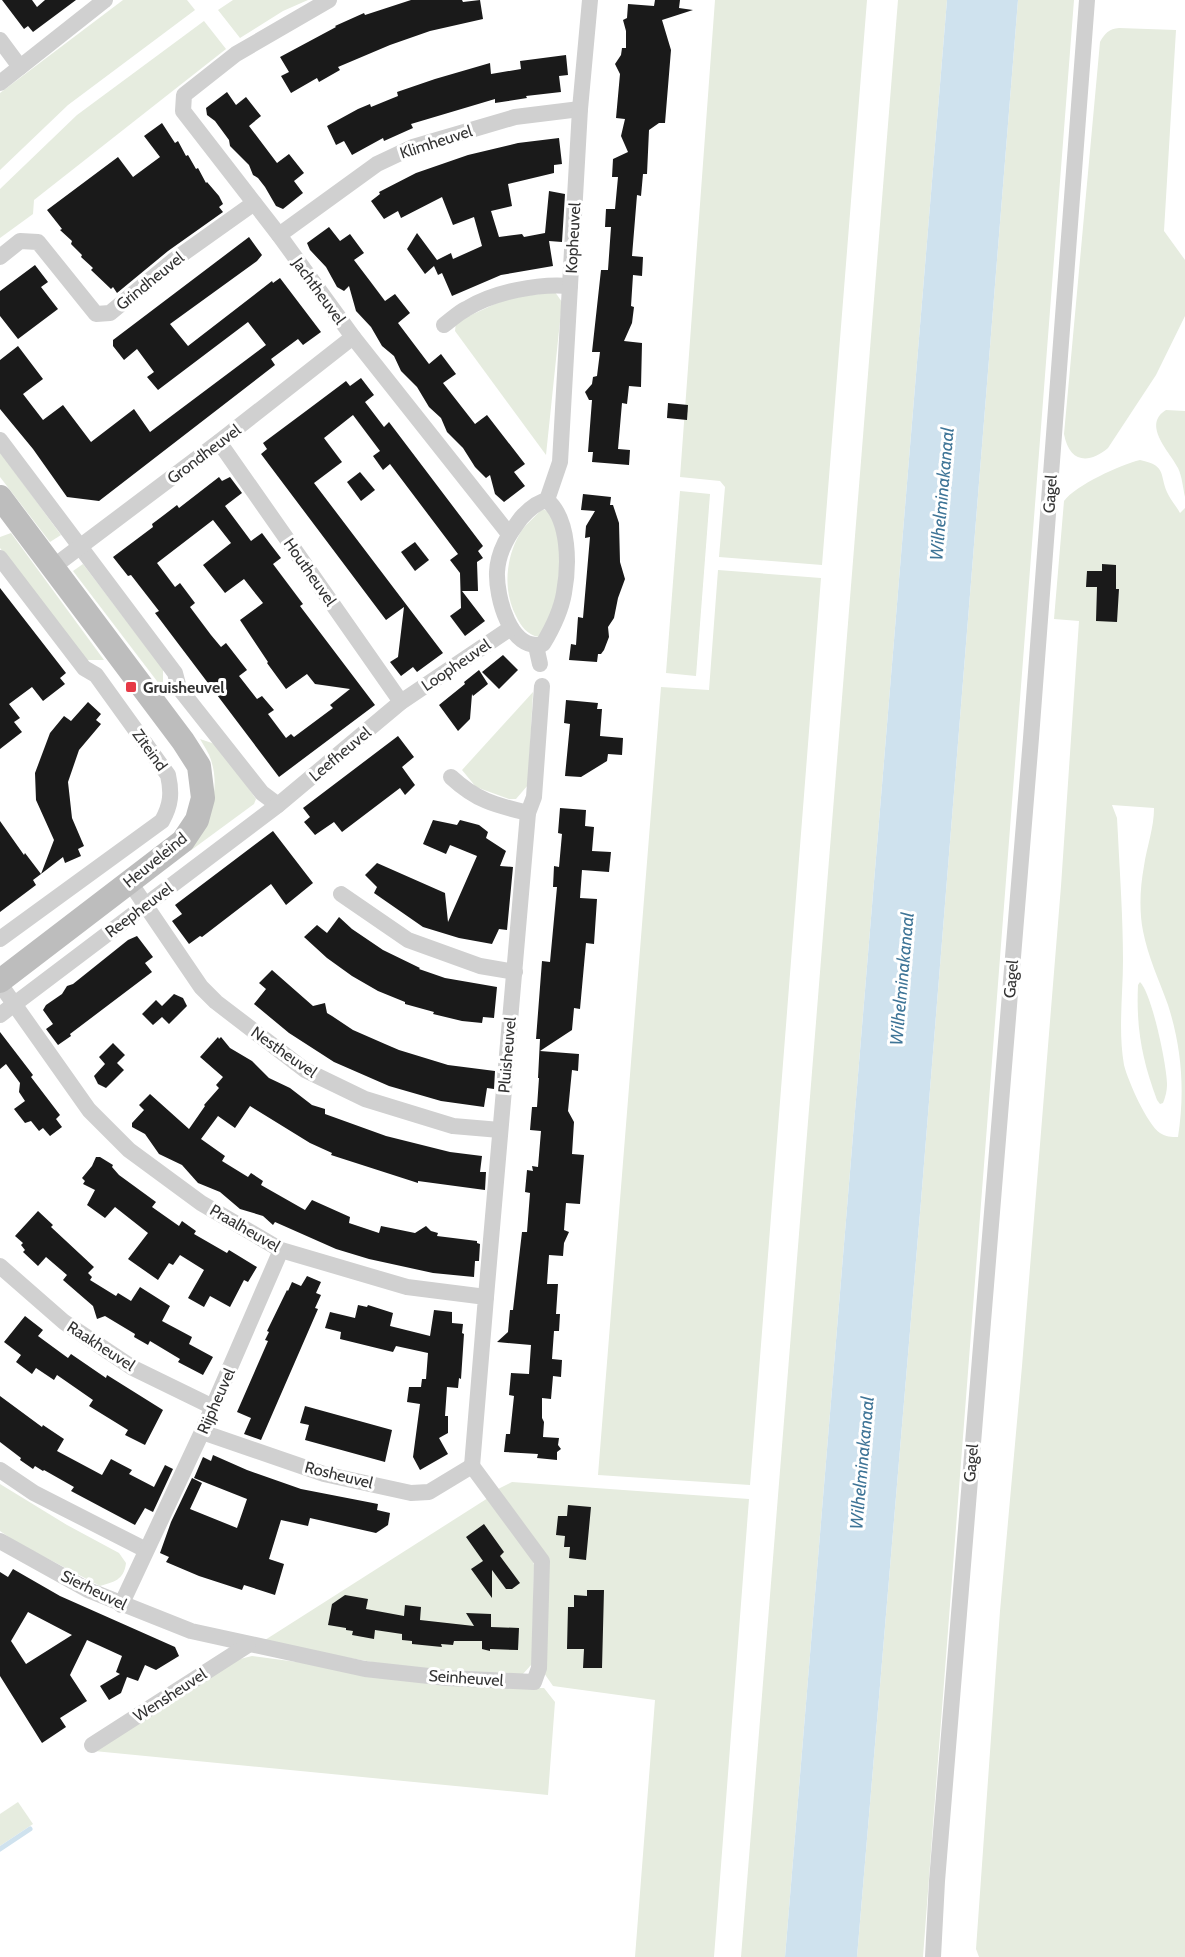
<svg xmlns="http://www.w3.org/2000/svg" width="1185" height="1957" viewBox="0 0 1185 1957" font-family="Cabin,sans-serif">
<rect width="100%" height="100%" fill="#fff"/>
<g fill="#e6ecdf" fill-rule="evenodd">
<polygon points="123,0 187,0 195,10 68,105 0,170 0,93"/>
<polygon points="233,0 308,0 283,11 240,38 218,10"/>
<polygon points="715,0 867,0 822,565 719,557 725,487 720,481 680,477"/>
<polygon points="898,0 947,0 785,1957 741,1957"/>
<polygon points="1018,0 1074,0 933,1825 923,1957 857,1957 921,1201"/>
<polygon points="204,21 226,49 34,200 33,214 0,238 0,189 77,115"/>
<path d="M1119,28L1176,30L1164,231L1185,260V316L1156,375L1108,448C1088,465 1069,462 1064,434L1100,42C1105,33 1109,29 1119,28Z"/>
<polygon points="555,292 562,302 546,455 455,331 456,322 508,298"/>
<path d="M1166,410L1185,411V497C1183,488 1182,476 1178,468C1171,453 1141,425 1166,410Z"/>
<polygon points="0,452 61,535 50,542 0,477"/>
<path d="M1140,460C1169,466 1158,476 1169,496C1172,502 1177,507 1180,513L1185,508V1957H979L976,1949L1000,1611L1022,1366L1061,886L1079,621L1054,619L1064,501C1076,485 1120,465 1140,460ZM1112,805L1154,808C1154,828 1147,846 1144,866C1140,888 1139,910 1143,931C1148,957 1159,980 1168,1005C1182,1049 1185,1091 1178,1137C1171,1137 1166,1137 1160,1133C1147,1124 1128,1081 1124,1065C1118,1031 1123,994 1123,960C1123,918 1120,877 1118,836L1117,818Z"/>
<polygon points="680,491 710,494 696,676 666,673"/>
<path d="M542,509L553,513C556,529 561,547 561,563C561,587 556,620 539,637C527,635 521,626 516,616C502,589 506,555 522,530C528,522 536,516 542,509Z"/>
<polygon points="11,533 104,660 84,660 0,548 0,537"/>
<polygon points="83,564 163,669 163,689 73,571"/>
<polygon points="718,570 821,578 750,1485 598,1475 661,687 709,690"/>
<polygon points="533,692 528,785 516,799 509,799 476,787 462,770"/>
<path d="M200,739L218,745L256,799L254,804L190,851C206,824 222,794 211,760C209,753 204,746 200,739Z"/>
<path d="M1140,982C1152,994 1167,1066 1167,1085C1167,1091 1165,1098 1163,1103L1160,1104L1157,1100C1142,1060 1136,1028 1138,985Z"/>
<polygon points="512,1482 749,1499 714,1957 635,1957 655,1700 553,1686 544,1673 549,1561 498,1489"/>
<path d="M0,1484L67,1525L119,1553L126,1563C124,1580 114,1582 100,1586L16,1542L0,1531Z"/>
<path d="M488,1498L531,1556L534,1565L532,1664L522,1675C435,1677 349,1659 265,1640Z"/>
<polygon points="252,1656 493,1688 544,1688 555,1702 548,1795 94,1751 232,1661"/>
<polygon points="18,1802 33,1824 0,1846 0,1814"/>
</g>
<polygon fill="#cfe2ee" points="947,0 1018,0 921,1201 857,1957 785,1957"/>
<g fill="none" stroke-linecap="round" stroke-linejoin="round">
<polyline stroke="#cfe2ee" stroke-width="5" points="0,1849 30,1829"/>
</g>
<g fill="#1a1a1a" fill-rule="evenodd">
<polygon points="2,0 32,0 37,7 45,0 76,0 33,32 28,26 24,29"/>
<polygon points="411,0 462,0 463,2 480,0 483,19 430,31 390,45 338,67 340,70 319,82 317,78 291,93 281,76 289,72 280,57 336,27 335,26 364,13 365,15"/>
<polygon points="655,0 680,0 679,8 693,10 662,20 671,50 665,123 659,123 649,130 647,174 643,174 641,196 637,195 632,256 643,257 642,276 633,275 631,306 634,307 632,323 624,341 642,343 641,387 629,386 627,404 622,403 618,449 630,450 629,465 592,462 593,452 588,452 592,400 589,400 585,392 592,384 593,377 597,376 600,352 592,352 601,270 608,270 611,227 605,227 606,209 615,209 618,177 612,177 613,159 628,152 621,136 625,119 616,118 620,74 615,64 621,55 622,48 626,48 626,31 623,20 627,18 628,4 654,6"/>
<polygon points="566,55 568,75 559,76 561,92 526,96 527,98 495,103 495,99 411,124 413,128 384,141 383,138 352,155 344,141 336,145 327,126 358,109 370,104 371,107 398,96 397,92 435,79 490,63 491,74 521,69 520,61"/>
<polygon points="227,92 236,105 246,97 261,116 249,126 277,163 289,154 304,173 294,181 303,193 283,209 276,206 265,187 258,178 253,175 249,165 230,146 229,140 215,121 207,115 206,108"/>
<polygon points="162,123 175,143 178,141 186,156 188,155 196,169 198,168 206,183 207,182 219,196 223,204 219,207 223,212 168,251 117,293 113,287 111,289 91,270 93,268 81,257 82,255 71,244 72,241 60,230 62,229 47,210 118,157 133,177 160,157 144,136"/>
<polygon points="559,138 562,164 554,165 554,173 508,184 512,206 491,211 499,237 522,234 524,237 545,233 549,191 565,194 562,242 549,241 553,266 501,275 452,296 442,273 438,275 434,266 425,274 407,249 417,233 437,260 451,253 453,259 482,246 474,217 453,225 442,197 401,218 398,211 384,219 371,201 380,194 379,192 416,173 468,155 518,143"/>
<polygon points="329,227 340,241 350,234 364,253 354,260 370,281 385,301 395,294 410,313 398,323 429,364 441,354 456,374 443,383 475,424 487,415 525,464 514,472 525,486 504,502 495,494 490,475 486,478 475,467 463,448 447,432 441,418 429,407 417,387 401,371 394,356 382,346 371,327 356,311 349,286 344,291 337,287 326,267 310,250 307,243"/>
<polygon points="249,237 262,255 257,261 170,324 188,346 272,281 273,283 280,278 321,332 303,345 298,339 271,359 275,365 99,501 67,497 33,449 0,409 0,360 18,346 43,379 23,394 43,420 63,405 91,442 134,409 150,432 266,345 248,322 158,390 147,377 154,372 137,349 124,360 113,346 113,340"/>
<polygon points="35,265 48,282 41,287 58,309 18,339 0,316 0,291"/>
<polygon points="361,378 374,395 365,402 384,427 389,422 483,546 478,551 483,558 477,562 478,591 462,591 485,621 465,636 450,616 461,608 460,573 450,560 458,554 390,464 383,470 373,456 380,451 353,415 324,438 342,462 314,483 443,653 417,672 413,667 401,676 390,662 398,657 404,607 386,620 261,454 267,449 263,443 306,411 346,381 350,386"/>
<polygon points="668,403 688,405 687,420 667,418"/>
<polygon points="360,472 375,490 361,501 347,482"/>
<path d="M219,477L222,481L230,477L242,493L225,506L251,541L262,533L271,545L281,558L273,564L303,604L300,606L375,705L279,777L155,613L159,611L131,575L128,576L113,557L153,527L152,524L164,515L177,505L179,508ZM213,520L231,543L203,565L225,593L244,579L263,603L240,620L268,662L267,663L286,689L307,674L315,684L350,689L330,705L333,708L294,737L291,734L286,738L268,714L274,710L262,696L257,699L239,676L247,670L226,643L221,647L211,635L190,607L195,603L180,583L175,587L157,563Z"/>
<polygon points="583,494 611,497 610,505 613,505 619,523 620,562 625,579 618,598 614,618 608,627 609,637 604,650 601,654 598,654 597,662 569,660 571,644 576,645 578,617 583,618 590,537 585,538 586,526 595,511 581,510"/>
<polygon points="415,542 429,560 415,571 401,552"/>
<polygon points="1102,564 1116,565 1116,589 1119,589 1117,622 1096,621 1097,587 1086,587 1087,571 1102,571"/>
<polygon points="0,588 66,673 60,678 65,684 43,701 32,687 9,704 20,718 14,722 22,732 0,749"/>
<polygon points="503,655 518,670 499,689 482,672"/>
<polygon points="479,670 488,684 473,696 472,694 470,719 458,731 439,705 465,684 464,682"/>
<polygon points="566,700 598,703 597,709 602,709 600,736 623,738 622,755 608,754 607,761 581,777 565,776 570,724 564,723"/>
<polygon points="88,702 101,714 96,720 101,724 79,750 68,782 72,818 84,846 78,849 81,856 65,863 63,857 41,874 54,840 36,800 35,773 50,733 64,716 71,721"/>
<polygon points="398,736 414,757 402,767 415,785 405,795 400,788 342,832 334,822 315,835 304,822 310,817 303,808"/>
<polygon points="560,808 586,810 585,826 594,827 592,851 611,852 609,872 582,870 580,898 597,899 594,944 586,943 580,1009 574,1008 572,1030 540,1051 579,1054 578,1071 572,1070 568,1111 574,1122 572,1154 584,1155 580,1204 566,1203 564,1230 569,1232 564,1243 563,1256 549,1255 547,1284 558,1284 556,1314 560,1314 559,1331 554,1331 552,1359 562,1360 561,1377 553,1376 551,1399 542,1398 542,1418 544,1422 543,1437 559,1438 558,1445 561,1449 557,1452 557,1460 537,1458 538,1454 504,1452 506,1434 510,1434 514,1396 509,1395 511,1373 529,1374 531,1345 497,1342 508,1332 510,1310 513,1310 522,1232 527,1232 530,1193 525,1192 527,1170 533,1171 532,1166 538,1167 541,1131 530,1130 532,1107 537,1107 539,1078 538,1078 540,1039 536,1039 542,961 550,962 557,887 553,887 554,866 559,867 562,834 558,833"/>
<polygon points="433,820 457,825 460,820 479,825 488,832 486,838 506,851 500,866 513,867 507,930 499,929 492,944 459,938 423,927 374,893 377,887 365,875 377,863 445,893 448,922 477,856 450,845 446,854 423,844"/>
<polygon points="0,821 24,855 25,853 41,874 33,880 36,885 0,912"/>
<polygon points="273,831 313,883 286,905 271,884 202,937 200,936 189,944 172,921 182,914 175,905"/>
<polygon points="339,917 352,929 383,950 420,968 419,969 445,978 497,987 494,1018 483,1017 482,1023 462,1021 433,1014 434,1012 405,1004 405,1002 378,991 352,976 327,958 304,937 317,925 327,933"/>
<polygon points="137,936 153,957 145,963 152,972 70,1034 71,1036 58,1045 46,1029 53,1024 43,1010 46,1005 62,994 67,986 73,984 128,940"/>
<polygon points="272,970 313,1006 325,1003 327,1013 332,1016 353,1030 385,1044 399,1050 448,1065 495,1071 494,1089 487,1088 484,1107 441,1101 389,1086 334,1062 289,1033 254,1004 266,989 259,983"/>
<polygon points="174,994 183,998 187,1006 169,1024 162,1017 153,1025 142,1014 156,1000 162,1006"/>
<polygon points="0,1032 33,1075 31,1077 60,1115 56,1119 62,1127 50,1136 43,1128 39,1131 31,1121 25,1123 14,1109 25,1101 19,1092 20,1083 6,1064 0,1069"/>
<polygon points="218,1037 219,1039 221,1037 230,1048 252,1061 269,1078 290,1088 312,1105 325,1109 325,1114 386,1136 450,1152 482,1156 480,1172 486,1172 485,1190 418,1181 418,1183 331,1155 332,1153 310,1143 250,1106 235,1128 218,1116 201,1139 225,1156 222,1161 248,1177 251,1173 263,1181 261,1185 305,1210 312,1200 350,1217 349,1223 379,1233 381,1226 415,1233 426,1226 431,1231 438,1233 437,1236 477,1241 477,1243 480,1244 479,1261 475,1261 474,1277 433,1273 369,1259 336,1249 275,1222 273,1225 263,1216 240,1209 220,1192 198,1183 182,1165 159,1154 145,1134 132,1127 132,1123 144,1110 139,1105 150,1094 189,1129 205,1106 204,1105 219,1088 216,1085 223,1077 200,1057"/>
<polygon points="113,1043 125,1055 117,1063 124,1070 106,1088 98,1084 94,1076 105,1064 99,1057"/>
<polygon points="96,1157 100,1157 113,1165 112,1167 119,1175 156,1202 152,1207 179,1226 182,1221 196,1231 194,1234 227,1253 229,1250 257,1267 248,1282 244,1280 230,1307 210,1296 204,1307 188,1298 204,1270 180,1255 173,1265 169,1263 158,1280 128,1259 148,1233 115,1207 105,1218 87,1205 95,1190 83,1184 85,1181 82,1178 92,1166"/>
<polygon points="38,1211 53,1225 51,1227 94,1267 88,1273 92,1277 90,1280 116,1296 118,1293 131,1301 140,1287 170,1306 162,1321 192,1337 189,1344 213,1357 203,1375 178,1362 180,1359 150,1341 148,1345 134,1337 135,1334 105,1316 97,1319 93,1306 63,1280 67,1275 46,1257 38,1266 23,1252 25,1250 21,1245 23,1243 15,1236"/>
<polygon points="307,1276 321,1282 316,1293 321,1295 315,1308 318,1309 261,1440 244,1434 251,1418 237,1412 268,1341 265,1340 269,1332 267,1331 287,1290 288,1291 292,1282 301,1286"/>
<polygon points="358,1305 367,1307 368,1305 393,1313 390,1326 430,1336 434,1310 452,1312 452,1323 463,1324 462,1333 464,1334 461,1379 459,1378 458,1388 447,1387 445,1416 448,1416 448,1433 439,1438 448,1454 420,1470 413,1457 420,1404 407,1402 409,1387 421,1387 422,1379 426,1379 428,1353 396,1346 393,1352 340,1339 341,1332 325,1328 330,1312 355,1318"/>
<polygon points="25,1316 43,1330 38,1336 68,1358 71,1354 106,1378 107,1375 163,1410 145,1445 125,1435 128,1430 89,1406 93,1400 57,1375 54,1380 36,1368 32,1374 16,1362 21,1355 4,1342"/>
<polygon points="0,1396 42,1427 43,1425 64,1439 57,1451 102,1475 111,1459 132,1470 129,1474 154,1487 165,1465 173,1469 153,1512 145,1508 135,1525 71,1491 74,1487 44,1470 43,1471 35,1466 33,1469 20,1460 21,1458 0,1442"/>
<polygon points="305,1406 392,1430 385,1462 305,1440 309,1425 300,1423"/>
<polygon points="213,1455 247,1470 301,1489 378,1504 377,1510 390,1513 388,1525 376,1533 310,1518 308,1526 281,1520 269,1559 284,1564 275,1595 244,1585 242,1590 199,1576 166,1562 169,1557 160,1553 171,1522 192,1478 202,1483 190,1509 237,1528 247,1499 194,1478 203,1457 211,1461"/>
<polygon points="568,1505 591,1507 586,1560 569,1558 570,1547 564,1547 565,1536 556,1535 558,1516 567,1516"/>
<polygon points="484,1524 504,1552 500,1556 520,1583 512,1589 506,1589 492,1570 492,1598 471,1569 483,1561 466,1537"/>
<path d="M13,1569L60,1596L175,1647L179,1656L156,1670L145,1665L138,1681L127,1677L121,1693L109,1700L100,1686L120,1674L116,1672L122,1656L87,1640L70,1675L87,1701L60,1718L66,1727L42,1743L0,1676V1572L8,1577ZM28,1612L72,1635L26,1664L11,1641Z"/>
<polygon points="587,1590 604,1590 602,1668 583,1668 584,1649 567,1649 568,1607 574,1607 574,1595 587,1596"/>
<polygon points="345,1595 368,1599 366,1609 404,1616 405,1605 421,1607 420,1620 474,1626 466,1613 491,1614 491,1627 519,1628 518,1650 490,1649 490,1651 482,1649 482,1641 454,1641 453,1645 441,1644 442,1647 412,1644 412,1641 402,1640 402,1634 375,1630 374,1639 352,1635 353,1631 346,1630 346,1628 328,1625 332,1604"/>
</g>
<g fill="none" stroke-linecap="round" stroke-linejoin="round">
<g stroke="#d0d0d0" stroke-width="16">
<polyline points="329,0 236,54 184,95 183,111 279,235 353,337 509,534"/>
<polyline points="0,40 20,67"/>
<polyline points="0,83 105,0"/>
<polyline points="279,235 377,164 413,147 515,117 580,109"/>
<polyline points="0,257 20,241 38,242 96,314 110,313 174,260 254,203"/>
<path d="M444,325C451,320 458,313 466,309C494,292 539,283 570,286"/>
<polyline points="0,440 175,673 179,688 262,793 278,805"/>
<polyline points="219,442 401,702"/>
<polyline points="547,500 560,462 580,109 590,0"/>
<path d="M547,500C570,520 569,566 564,593C561,611 552,629 543,644C510,653 496,596 497,572C498,551 509,534 521,518C528,510 537,502 547,500Z"/>
<path d="M0,558L84,668L96,675L168,775C172,793 171,805 162,821L0,939"/>
<polyline points="53,567 219,442 353,337"/>
<polyline points="536,646 540,664"/>
<path d="M451,777C477,801 495,805 528,813"/>
<polyline points="129,881 201,987 216,1002 305,1070 365,1099 453,1126 500,1130"/>
<polyline points="341,894 408,940 480,966 515,972"/>
<polyline points="0,984 89,1110 129,1150 201,1203 281,1250 407,1287 486,1297 472,1466"/>
<polyline points="0,1015 278,805 401,702 511,628"/>
<polyline points="0,1266 64,1322 133,1368 213,1407"/>
<polyline points="486,1297 528,813 534,797 542,686"/>
<polyline points="202,1432 324,1474 411,1493 429,1492 472,1466"/>
<polyline points="0,1470 34,1493 146,1550"/>
<polyline points="0,1541 88,1590 191,1631 365,1669 447,1678 534,1682 539,1668 542,1561 472,1466"/>
<polyline points="121,1605 202,1432 281,1250"/>
<polyline points="92,1745 248,1645"/>
<polyline points="933,1957 937,1881 1031,738 1087,0"/>
</g>
<polyline stroke="#bdbdbd" stroke-width="24" points="0,497 183,741 199,766 203,798 197,820 183,841 0,981"/>
</g>
<rect fill="#e63946" stroke="#fff" stroke-width="2" x="125" y="681" width="12" height="12" rx="3"/>
<g text-anchor="middle" dominant-baseline="central" stroke-width="6" stroke-linejoin="round" paint-order="stroke">
<g font-size="16" fill="#333" stroke="#fff">
<text transform="translate(436 142) rotate(-18)">Klimheuvel</text>
<text transform="translate(573 238) rotate(-87)">Kopheuvel</text>
<text transform="translate(150 281) rotate(-39)">Grindheuvel</text>
<text transform="translate(319 291) rotate(54)">Jachtheuvel</text>
<text transform="translate(204 454) rotate(-37)">Grondheuvel</text>
<text transform="translate(1050 494) rotate(-86)">Gagel</text>
<text transform="translate(310 572) rotate(55)">Houtheuvel</text>
<text transform="translate(456 665) rotate(-34)">Loopheuvel</text>
<text transform="translate(150 750) rotate(54)">Ziteind</text>
<text transform="translate(340 754) rotate(-40)">Leefheuvel</text>
<text transform="translate(155 860) rotate(-39)">Heuveleind</text>
<text transform="translate(139 910) rotate(-37)">Reepheuvel</text>
<text transform="translate(1011 979) rotate(-85)">Gagel</text>
<text transform="translate(284 1052) rotate(35)">Nestheuvel</text>
<text transform="translate(507 1055) rotate(-85)">Pluisheuvel</text>
<text transform="translate(245 1228) rotate(30)">Praalheuvel</text>
<text transform="translate(101 1346) rotate(33)">Raakheuvel</text>
<text transform="translate(216 1401) rotate(-66)">Rijpheuvel</text>
<text transform="translate(971 1463) rotate(-85)">Gagel</text>
<text transform="translate(339 1475) rotate(14)">Rosheuvel</text>
<text transform="translate(94 1590) rotate(26)">Sierheuvel</text>
<text transform="translate(466 1678) rotate(4)">Seinheuvel</text>
<text transform="translate(170 1695) rotate(-33)">Wensheuvel</text>
</g>
<g font-size="16" font-weight="bold" fill="#333" stroke="#fff" text-anchor="start">
<text x="143" y="687">Gruisheuvel</text>
</g>
<g font-size="18" font-style="italic" fill="#3f7597" stroke="#fff">
<text transform="translate(942 494) rotate(-85)">Wilhelminakanaal</text>
<text transform="translate(902 979) rotate(-85)">Wilhelminakanaal</text>
<text transform="translate(862 1463) rotate(-85)">Wilhelminakanaal</text>
</g>
</g>
</svg>
